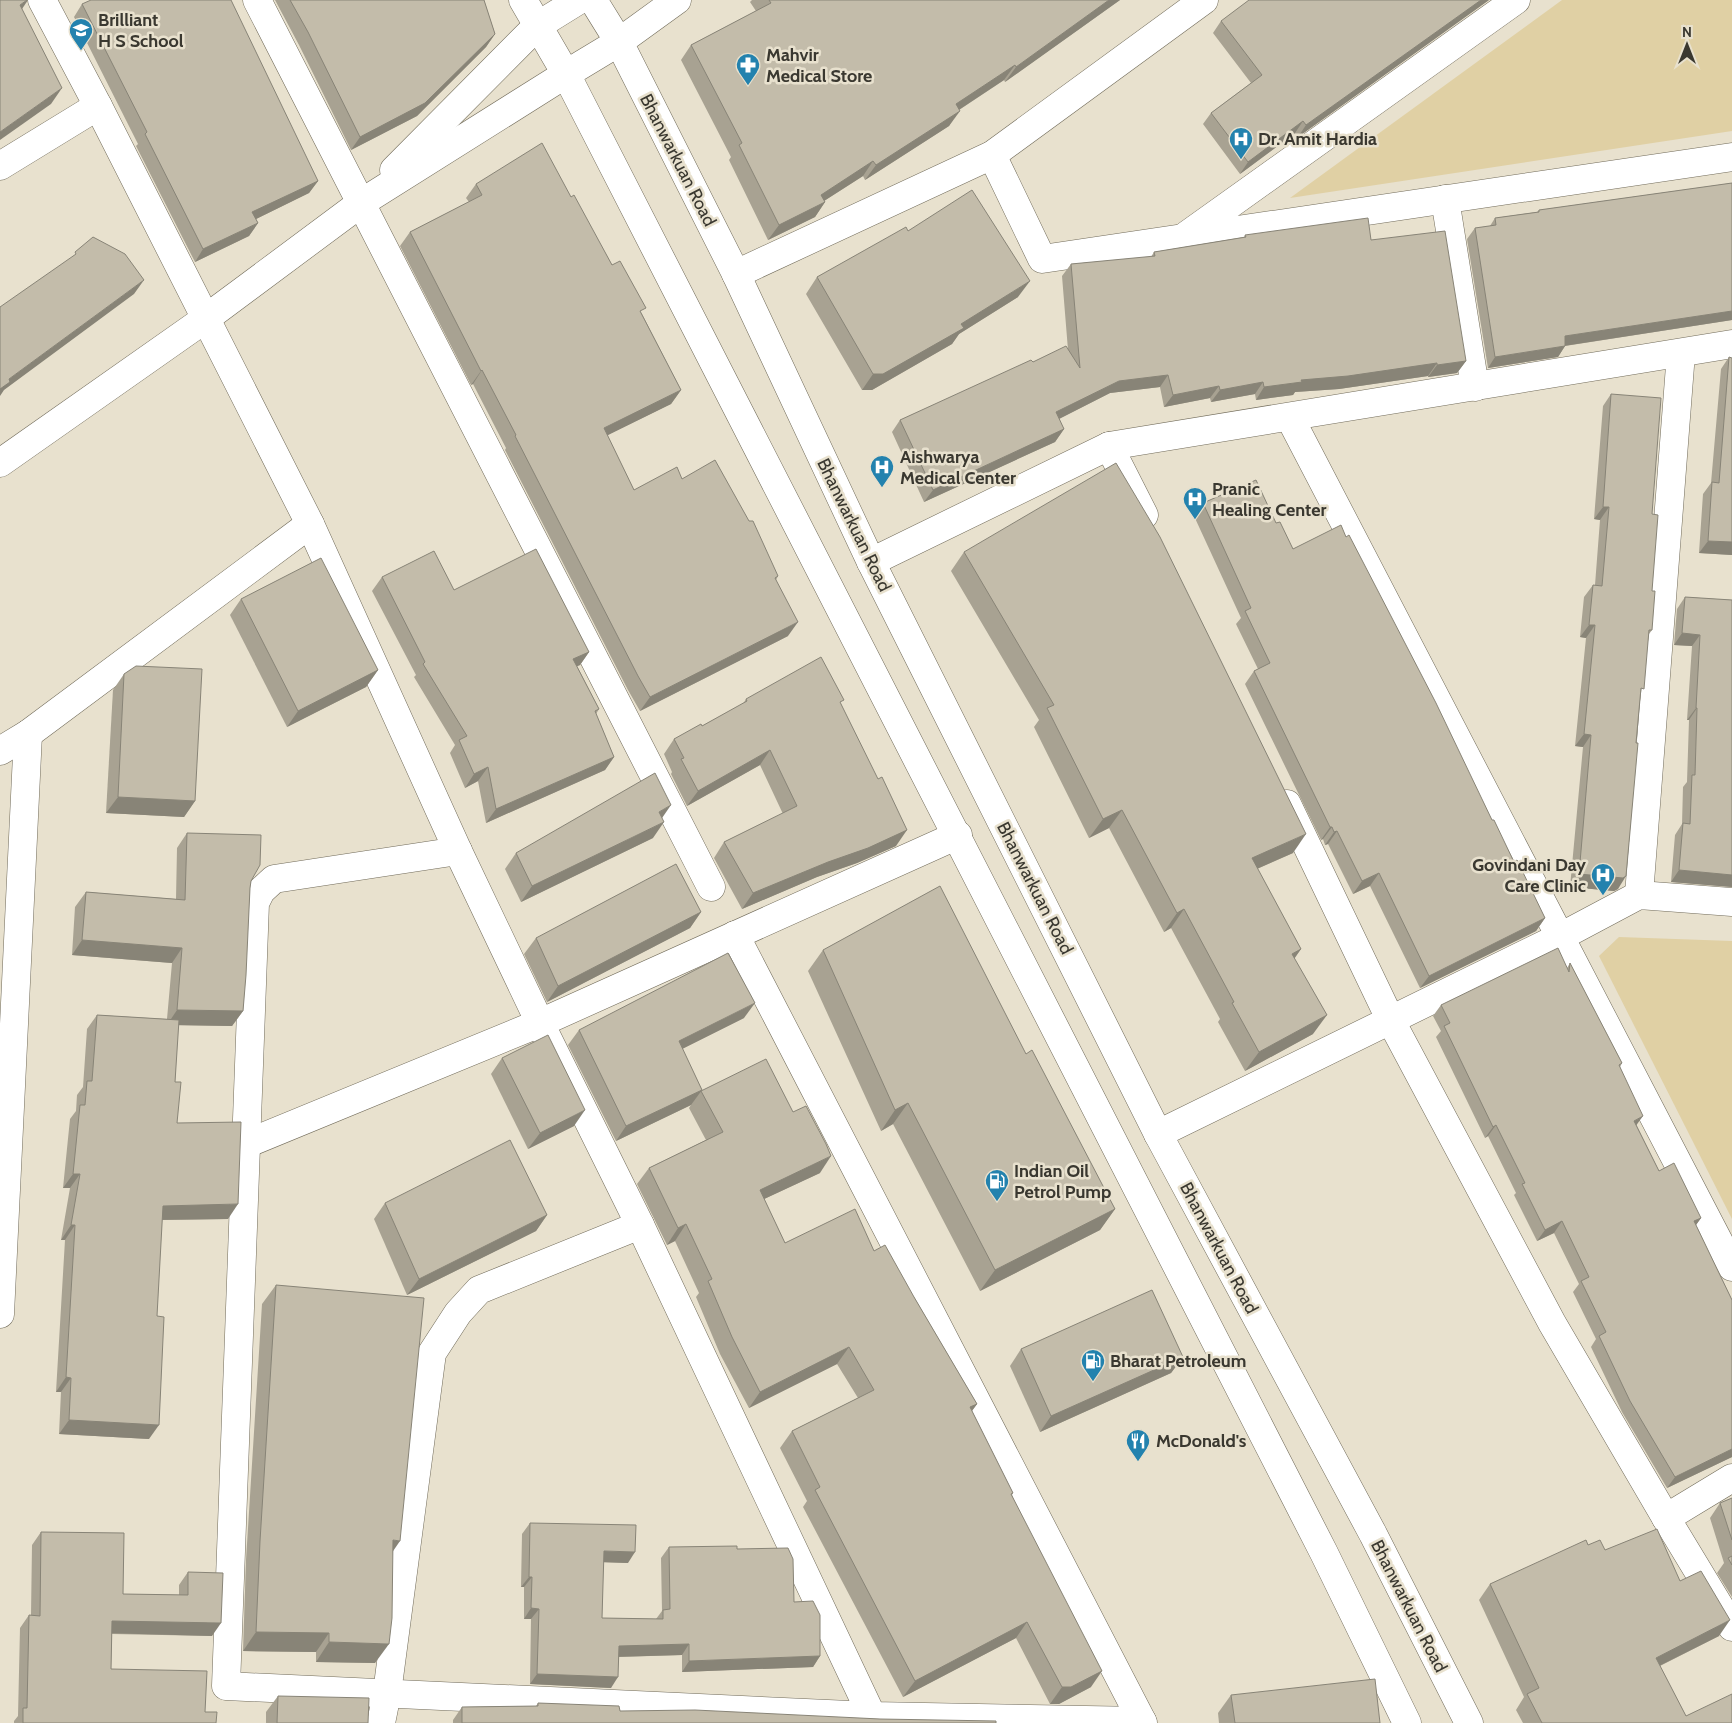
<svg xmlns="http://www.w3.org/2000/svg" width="1732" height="1723" viewBox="0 0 1732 1723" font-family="Cabin,sans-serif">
<rect width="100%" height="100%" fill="#e8e1ce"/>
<g fill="#e0d0a4">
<polygon points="1562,0 1732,0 1732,131 1290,198"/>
<polygon points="1619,937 1732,941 1732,1219 1599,956"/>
</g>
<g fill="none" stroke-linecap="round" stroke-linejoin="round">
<g stroke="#716b5a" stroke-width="29">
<g id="minor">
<polyline points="42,0 98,106 310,524 458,851 540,1023 640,1225 872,1716"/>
<polyline points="257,0 711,887"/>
<polyline points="992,155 1042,259 1732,157"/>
<polyline points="0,166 98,106"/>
<polyline points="1445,199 1475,387"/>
<polyline points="1187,235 1516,0"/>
<polyline points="736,274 992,155 1204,0"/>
<polyline points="1290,418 1732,1267"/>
<polyline points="1109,446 1144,515"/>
<polyline points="871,562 1109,446 1732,344"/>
<polyline points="0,751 28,734 310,524"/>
<polyline points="1287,804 1391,1021 1552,1323 1666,1518 1732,1627"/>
<polyline points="458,851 274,879 261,891 255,903 226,1686 872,1716 1142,1721"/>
<polyline points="1639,895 1681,353"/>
<polyline points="735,935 1143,1723"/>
<polyline points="1158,1134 1560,937 1639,895 1732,902"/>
<polyline points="246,1144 540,1023 958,835"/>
<polyline points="0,1314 28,734"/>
<polyline points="1666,1518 1732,1478"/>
<polyline points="381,1723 387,1693 432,1353 458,1313 479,1290 640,1225"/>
</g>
</g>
<g stroke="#716b5a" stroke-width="29">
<g id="major">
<polyline points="523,0 566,74 619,42 593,0"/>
<polyline points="677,0 619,42 736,274 871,562 1158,1134 1373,1534 1469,1723"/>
<polyline points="394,170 537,26 579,0"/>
<polyline points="0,463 205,319 361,203 566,74 1324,1553 1407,1723"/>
</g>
</g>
<use href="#minor" stroke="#fff" stroke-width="28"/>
<use href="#major" stroke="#fff" stroke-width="28"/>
</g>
<g fill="#a8a292">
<polygon points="275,0 484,0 495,34 486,47 417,116 351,150 299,45"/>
<polygon points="752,0 1120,0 1005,82 1004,80 959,110 949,126 865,180 863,176 824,201 825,202 815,217 768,240 729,160 731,157 681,60 691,45 756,11 750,2"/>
<polygon points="1489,0 1298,137 1295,133 1240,174 1203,124 1211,113 1251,83 1213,33 1221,21"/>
<polygon points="82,4 318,181 309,193 256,219 258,223 249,236 195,262 136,146 138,144 74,17"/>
<polygon points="1732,183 1732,320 1565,346 1558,357 1488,368 1467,239 1475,228 1490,226 1495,218 1537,212 1539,210"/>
<polygon points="476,184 571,197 642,314 681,390 671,404 607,435 634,490 682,479 778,576 776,580 788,636 640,711 628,690 505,450 506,448 473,384 471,385 400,246 410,232 469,202 466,198"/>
<polygon points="908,231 1018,297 959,334 952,344 872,390 862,390 806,294 817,277"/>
<polygon points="1245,235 1371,240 1466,361 1457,373 1428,377 1428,376 1339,389 1295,392 1293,395 1256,400 1255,394 1211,402 1210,398 1164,407 1160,387 1110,393 1059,419 1064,429 1055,442 924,502 892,432 900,420 1033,362 1068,350 1062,276 1071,264 1151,257 1154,252 1244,237"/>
<polygon points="1729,357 1732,555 1699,553 1703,494 1711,483 1721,369"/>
<polygon points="1611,394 1652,514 1652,630 1649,634 1641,693 1618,889 1614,891 1570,887 1583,747 1575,746 1586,638 1580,637 1584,597 1593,585 1595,585 1600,520 1594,519 1603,406"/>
<polygon points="1203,503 1276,523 1293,549 1346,537 1492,820 1545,918 1536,931 1420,988 1370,886 1353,894 1328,844 1325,845 1323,839 1321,840 1245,684 1254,671 1258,669 1236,624 1241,618 1194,516"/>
<polygon points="964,552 1293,853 1257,869 1301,949 1294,958 1313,1034 1245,1071 1218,1022 1220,1019 1171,928 1164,932 1109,828 1089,838 1034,727 1039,720 951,571"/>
<polygon points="382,577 454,590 589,652 580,665 577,666 599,709 596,714 614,757 605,770 486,823 478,781 465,788 450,753 455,745 414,677 416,675 372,591"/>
<polygon points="1685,597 1732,600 1732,887 1671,882 1675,835 1682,824 1683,787 1687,782 1689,720 1687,720 1692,646 1674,645 1677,609"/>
<polygon points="241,599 378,670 366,687 287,727 230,615"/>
<polygon points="124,674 195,801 184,817 106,813 113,690"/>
<polygon points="746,699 841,704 896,846 857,863 817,877 742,909 714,858 724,842 783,814 760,765 687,806 671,774 672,772 664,754 674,739 702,726 743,704"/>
<polygon points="187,833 251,881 250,888 243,1011 232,1026 178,1025 175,1082 177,1123 228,1219 162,1220 149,1439 59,1434 61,1392 56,1392 65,1240 61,1240 70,1188 63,1188 70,1119 76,1111 77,1095 83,1087 87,1029 97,1015 167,1019 172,963 72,955 75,907 86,892 176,899 177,848"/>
<polygon points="653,838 521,902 505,869 516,853"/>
<polygon points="701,912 690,928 547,1002 524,954 536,938"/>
<polygon points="823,950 1026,1054 1115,1209 1100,1230 980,1291 893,1124 881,1131 808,971"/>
<polygon points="1570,963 1622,1063 1620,1067 1637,1126 1659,1171 1701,1218 1696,1225 1732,1300 1732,1457 1667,1488 1622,1412 1591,1347 1596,1339 1573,1292 1579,1284 1554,1233 1537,1241 1514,1195 1516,1193 1488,1136 1485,1138 1436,1037 1441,1031 1433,1016 1441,1005 1567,968"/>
<polygon points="744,1018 682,1049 702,1090 820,1173 764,1199 785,1243 874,1251 914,1297 977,1404 972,1411 1013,1493 1012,1495 1091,1687 1059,1704 1050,1704 1016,1638 903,1697 803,1507 807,1501 780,1448 792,1431 858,1398 837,1364 749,1408 720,1354 696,1297 699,1293 675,1241 667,1245 637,1184 649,1168 706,1140 689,1108 691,1105 616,1141 568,1045 579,1030"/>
<polygon points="502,1058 574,1126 528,1149 491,1074"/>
<polygon points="385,1203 547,1215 536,1231 407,1295 374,1219"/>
<polygon points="276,1285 393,1551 375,1663 316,1662 316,1652 243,1651 246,1560 262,1304"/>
<polygon points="1021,1349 1183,1357 1171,1373 1040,1432 1010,1366"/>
<polygon points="1732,1498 1732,1597 1717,1573 1724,1563 1710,1518 1720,1503"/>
<polygon points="530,1523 628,1563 603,1562 602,1618 656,1619 662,1611 661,1558 669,1547 737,1549 794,1602 820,1656 813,1667 682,1672 682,1655 619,1657 611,1688 530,1684 531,1619 524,1619 524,1587 521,1587 522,1534"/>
<polygon points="41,1532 123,1594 179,1595 179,1585 188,1572 212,1636 112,1634 111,1669 205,1712 216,1723 14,1723 14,1721 18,1716 20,1628 29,1615 31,1615 32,1545"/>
<polygon points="1588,1545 1605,1550 1680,1581 1719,1636 1660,1666 1686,1716 1732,1723 1523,1723 1516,1710 1524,1697 1479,1600 1490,1584"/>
<polygon points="1231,1695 1380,1723 1219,1723 1218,1713"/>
<polygon points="278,1696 368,1723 266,1723 266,1712"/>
<polygon points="538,1703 620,1711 880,1719 996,1723 453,1723 453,1720 462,1707 536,1706"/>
</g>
<g fill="#888477">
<polygon points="27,0 28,0 18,15 20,5"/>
<polygon points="1109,0 1120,0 1005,82 1016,67"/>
<polygon points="1481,0 1489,0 1298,137 1306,125"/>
<polygon points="495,34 486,47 417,116 351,150 360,137"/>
<polygon points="1015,65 1004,80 945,119 956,104"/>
<polygon points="62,88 51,104 0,140 0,132"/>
<polygon points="960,111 949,126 865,180 876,165"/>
<polygon points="1303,121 1295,133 1240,174 1248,162"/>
<polygon points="873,161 863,176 813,208 825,202 815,217 768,240 779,225 821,195"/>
<polygon points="318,181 309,193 244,225 252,212"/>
<polygon points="258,223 249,236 195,262 203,249"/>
<polygon points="144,280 134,294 4,390 0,396 0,389 9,379"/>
<polygon points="1030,281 1018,297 959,334 952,344 872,390 862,390 873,374 961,324"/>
<polygon points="1732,311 1732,320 1557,347 1565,336"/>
<polygon points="1565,346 1558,357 1488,368 1495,357"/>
<polygon points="1466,361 1457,373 1428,377 1437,365"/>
<polygon points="1437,363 1428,376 1339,389 1295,392 1293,395 1256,400 1264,387 1301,380"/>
<polygon points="482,370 473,384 471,385 481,371"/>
<polygon points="1168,375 1160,387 1110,393 1047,425 1056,412 1119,381"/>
<polygon points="1263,382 1255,394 1211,402 1220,390"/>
<polygon points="1219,386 1210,398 1164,407 1173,395"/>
<polygon points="681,390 671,404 594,442 604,428"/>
<polygon points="1064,429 1055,442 924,502 933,490"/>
<polygon points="1603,507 1609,507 1600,520 1594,519"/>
<polygon points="1708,541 1732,542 1732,555 1699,553"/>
<polygon points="798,622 788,636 640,711 650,697"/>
<polygon points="1589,625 1595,625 1586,638 1580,637"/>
<polygon points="1682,633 1700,635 1692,646 1674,645"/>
<polygon points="589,652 580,665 563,672 573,659"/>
<polygon points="378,670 366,687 287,727 298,711"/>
<polygon points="1696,708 1697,708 1689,720 1687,720"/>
<polygon points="1584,734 1591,735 1583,747 1575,746"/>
<polygon points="770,750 760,765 687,806 698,791"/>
<polygon points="614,757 605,770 486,823 496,809"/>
<polygon points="488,767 478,781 465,788 474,774"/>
<polygon points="118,797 195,801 184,817 106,813"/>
<polygon points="671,805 660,821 659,812"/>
<polygon points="1122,810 1109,828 1089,838 1103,819"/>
<polygon points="664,822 653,838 521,902 532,886"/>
<polygon points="1330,827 1332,827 1323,839 1321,840"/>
<polygon points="907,830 896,846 857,863 817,877 742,909 753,893 828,862"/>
<polygon points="1337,831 1328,844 1325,845 1334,832"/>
<polygon points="1306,834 1293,853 1238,877 1252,858"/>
<polygon points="1679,870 1732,875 1732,887 1671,882"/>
<polygon points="1379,873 1370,886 1353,894 1362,881"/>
<polygon points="1579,874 1626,876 1618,889 1614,891 1570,887"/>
<polygon points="1184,909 1171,928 1164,932 1177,913"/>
<polygon points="701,912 690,928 547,1002 558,986"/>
<polygon points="1545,918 1536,931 1420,988 1429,976"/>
<polygon points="82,940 182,948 172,963 72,955"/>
<polygon points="1301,949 1288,968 1292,954"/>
<polygon points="755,1003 744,1018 668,1056 679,1041"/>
<polygon points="177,1010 243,1011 232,1026 167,1025"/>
<polygon points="1327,1015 1313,1034 1245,1071 1259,1052"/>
<polygon points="702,1090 691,1105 616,1141 626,1126"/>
<polygon points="908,1103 893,1124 881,1131 895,1110"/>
<polygon points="585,1110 574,1126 528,1149 540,1133"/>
<polygon points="1643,1116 1635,1127 1634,1121"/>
<polygon points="1496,1125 1488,1136 1485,1138 1493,1127"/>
<polygon points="831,1156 820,1173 749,1206 760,1190"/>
<polygon points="73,1174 80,1174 70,1188 63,1188"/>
<polygon points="238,1204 228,1219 153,1220 163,1206"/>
<polygon points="1115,1209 1100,1230 980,1291 995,1270"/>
<polygon points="547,1215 536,1231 407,1295 419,1279"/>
<polygon points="1701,1218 1693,1229 1694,1221"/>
<polygon points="1562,1221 1554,1233 1537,1241 1545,1230"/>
<polygon points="686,1224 675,1241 667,1245 678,1228"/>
<polygon points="71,1225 75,1225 65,1240 61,1240"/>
<polygon points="849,1347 837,1364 749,1408 760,1392"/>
<polygon points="1183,1357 1171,1373 1040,1432 1051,1416"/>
<polygon points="66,1377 71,1378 61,1392 56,1392"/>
<polygon points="977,1404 965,1420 970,1407"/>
<polygon points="69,1420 159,1425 149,1439 59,1434"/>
<polygon points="1732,1449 1732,1457 1667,1488 1675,1477"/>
<polygon points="393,1540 400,1541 387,1560"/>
<polygon points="604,1551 635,1552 628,1563 596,1562"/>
<polygon points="529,1577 532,1577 524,1587 521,1587"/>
<polygon points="531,1608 539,1609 531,1619 524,1619"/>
<polygon points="1730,1620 1719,1636 1645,1673 1656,1658"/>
<polygon points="112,1621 221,1623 212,1636 103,1633"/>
<polygon points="1027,1622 1016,1638 903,1697 915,1681"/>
<polygon points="256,1632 329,1633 316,1652 243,1651"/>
<polygon points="329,1642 389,1644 375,1663 316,1662"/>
<polygon points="689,1644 682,1655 611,1657 619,1646"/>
<polygon points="820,1656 813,1667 682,1672 689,1661"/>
<polygon points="1102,1671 1091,1687 1059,1704 1050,1704 1062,1687"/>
<polygon points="537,1674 618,1677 611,1688 530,1684"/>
</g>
<g fill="#c3bcaa" stroke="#888477">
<polygon points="0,0 27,0 20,5 62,88 0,132"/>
<polygon points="91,0 231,0 318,181 252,212 258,223 203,249 145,134 147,132 82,4"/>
<polygon points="290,0 484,0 495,34 425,103 360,137 308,32"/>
<polygon points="769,0 1109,0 1016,67 1015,65 956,104 960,111 876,165 873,161 821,195 825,202 779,225 739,145 742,143 691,45 771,3"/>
<polygon points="1249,0 1481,0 1306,125 1303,121 1248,162 1211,113 1262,75 1221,21"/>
<polygon points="542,143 571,197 574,195 612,265 620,261 646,308 640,311 681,390 604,428 634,490 677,467 682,479 715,460 749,521 753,521 778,576 775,578 798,622 650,697 638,676 515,436 516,435 482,370 481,371 410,232 482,195 476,184"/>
<polygon points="1732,183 1732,311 1565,336 1565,346 1495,357 1475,228 1496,225 1495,218 1539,212 1539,210"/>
<polygon points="972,190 1030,281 961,324 964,328 883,374 873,374 817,277 906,227 908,231"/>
<polygon points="1368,218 1371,240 1445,231 1466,361 1437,365 1437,363 1348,376 1301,380 1302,382 1264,387 1263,382 1220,390 1219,386 1173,395 1168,375 1119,381 1056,412 1064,429 933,490 900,420 1031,360 1033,362 1066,346 1080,368 1071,264 1155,256 1154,252 1246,237 1245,235"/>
<polygon points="93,237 125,254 144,280 9,379 10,382 0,389 0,307 76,254 75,252"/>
<polygon points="1729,357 1732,358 1732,542 1708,541 1712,482 1719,483"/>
<polygon points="1611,394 1661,398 1652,514 1658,515 1652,591 1655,591 1652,630 1649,630 1644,689 1641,688 1636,743 1638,743 1626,876 1623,878 1579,874 1591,735 1584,734 1595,625 1589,625 1593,585 1602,586 1609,507 1603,507"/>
<polygon points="1116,463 1160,537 1306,834 1252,858 1301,949 1292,954 1327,1015 1259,1052 1232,1003 1234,1002 1184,909 1177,913 1122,810 1103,819 1047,708 1054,705 964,552"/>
<polygon points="1256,480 1276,523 1280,522 1293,549 1341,525 1346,537 1349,535 1436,703 1492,820 1494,820 1514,862 1517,860 1545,918 1429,976 1379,873 1362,881 1337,831 1334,832 1332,827 1330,827 1254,671 1270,663 1245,611 1251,608 1203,503"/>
<polygon points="536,549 589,652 573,659 599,709 595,711 614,757 496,809 488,767 474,774 459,740 467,736 423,664 425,662 382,577 434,551 454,590"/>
<polygon points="321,558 378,670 298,711 241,599"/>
<polygon points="1685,597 1732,600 1732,875 1679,870 1683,823 1690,824 1692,775 1695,775 1697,708 1696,708 1700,635 1682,633"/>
<polygon points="821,657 844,700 840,702 878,779 882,777 907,830 868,848 828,862 753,893 724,842 797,806 770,750 698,791 681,759 684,758 674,739 701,724 702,726 747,701 746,699"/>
<polygon points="136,666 202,669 195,801 118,797 124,674"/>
<polygon points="655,773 671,805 659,812 664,822 532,886 516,853"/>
<polygon points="187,833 261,835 260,865 251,881 250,888 246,975 243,1011 177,1010 182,948 82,940 86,892 185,900"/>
<polygon points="676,864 701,912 558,986 536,938"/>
<polygon points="940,886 1026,1054 1032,1050 1115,1209 995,1270 908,1103 895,1110 823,950"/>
<polygon points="1558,948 1569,972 1570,963 1622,1063 1619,1065 1643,1116 1634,1121 1659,1171 1674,1163 1701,1218 1694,1221 1732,1300 1732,1449 1675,1477 1630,1401 1599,1336 1606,1332 1581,1281 1589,1277 1562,1221 1545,1230 1522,1184 1525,1183 1496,1125 1493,1127 1444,1026 1450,1023 1441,1005"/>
<polygon points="728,953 755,1003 679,1041 702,1090 626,1126 579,1030"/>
<polygon points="97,1015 179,1020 175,1082 181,1082 177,1123 241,1122 238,1204 163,1206 157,1316 164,1317 159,1425 69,1420 71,1378 66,1377 75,1225 71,1225 80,1174 73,1174 80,1105 85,1105 87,1081 92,1081"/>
<polygon points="548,1035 585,1110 540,1133 502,1058"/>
<polygon points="766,1059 793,1112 806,1106 826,1144 831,1156 760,1190 785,1243 855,1209 874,1251 885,1245 914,1297 977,1404 970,1407 1013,1493 1011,1494 1102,1671 1071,1687 1062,1687 1027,1622 915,1681 815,1490 820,1487 792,1431 874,1390 849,1347 760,1392 732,1337 708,1281 712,1279 686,1224 678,1228 649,1168 723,1132 701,1091"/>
<polygon points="510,1140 547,1215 419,1279 385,1203"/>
<polygon points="276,1285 424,1298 400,1541 393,1540 392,1618 389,1644 329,1642 329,1633 256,1632 260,1541"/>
<polygon points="1152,1290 1183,1357 1051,1416 1021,1349"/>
<polygon points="1732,1498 1732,1540 1720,1503"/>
<polygon points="530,1523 636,1525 635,1552 604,1551 602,1618 663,1619 663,1610 670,1609 669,1547 737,1546 737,1549 788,1548 793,1559 794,1602 813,1601 820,1615 820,1656 689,1661 689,1644 619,1646 618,1677 537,1674 539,1609 531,1608 532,1577 529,1577"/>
<polygon points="1657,1529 1680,1581 1701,1571 1730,1620 1656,1658 1686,1716 1732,1694 1732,1723 1542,1723 1527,1694 1539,1688 1490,1584 1586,1540 1588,1545 1600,1540 1605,1550"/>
<polygon points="41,1532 124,1533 123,1594 188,1595 188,1572 223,1573 221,1623 112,1621 111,1669 207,1671 205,1712 217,1712 216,1723 23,1723 23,1708 27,1708 29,1615 40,1616"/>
<polygon points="1732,1556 1732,1565 1728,1558"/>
<polygon points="1375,1679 1380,1723 1235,1723 1231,1695"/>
<polygon points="278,1696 369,1698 368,1723 277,1723"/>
<polygon points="538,1703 619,1706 620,1711 695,1710 880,1719 996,1721 996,1723 462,1723 462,1707 538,1706"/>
</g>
<defs>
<g id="school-pin" transform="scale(1.25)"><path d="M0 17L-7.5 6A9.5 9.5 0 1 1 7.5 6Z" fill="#2382ae" stroke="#e8e1ce"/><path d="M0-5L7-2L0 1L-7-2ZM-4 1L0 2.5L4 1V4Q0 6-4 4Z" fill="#fff"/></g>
<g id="pharmacy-pin" transform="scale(1.25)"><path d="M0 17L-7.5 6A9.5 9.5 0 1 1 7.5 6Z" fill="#2382ae" stroke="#e8e1ce"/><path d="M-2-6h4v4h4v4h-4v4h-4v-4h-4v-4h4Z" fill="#fff"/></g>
<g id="hospital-pin" transform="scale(1.25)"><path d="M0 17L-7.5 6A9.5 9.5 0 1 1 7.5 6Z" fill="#2382ae" stroke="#e8e1ce"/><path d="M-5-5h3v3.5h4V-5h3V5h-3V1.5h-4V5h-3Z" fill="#fff"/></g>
<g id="fuel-pin" transform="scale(1.25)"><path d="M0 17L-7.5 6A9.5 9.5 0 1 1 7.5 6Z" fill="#2382ae" stroke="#e8e1ce"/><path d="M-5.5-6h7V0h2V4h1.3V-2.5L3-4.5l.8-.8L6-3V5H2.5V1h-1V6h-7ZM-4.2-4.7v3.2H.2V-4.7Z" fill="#fff"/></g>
<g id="restaurant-pin" transform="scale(1.25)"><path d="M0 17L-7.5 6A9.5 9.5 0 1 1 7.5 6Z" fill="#2382ae" stroke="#e8e1ce"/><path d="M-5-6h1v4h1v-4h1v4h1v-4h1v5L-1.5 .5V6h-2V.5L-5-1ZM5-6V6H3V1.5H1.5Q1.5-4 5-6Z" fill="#fff"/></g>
</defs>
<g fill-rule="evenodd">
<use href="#school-pin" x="81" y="30"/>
<use href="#pharmacy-pin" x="748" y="65"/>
<use href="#hospital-pin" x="1241" y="139"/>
<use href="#hospital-pin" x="882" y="467"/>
<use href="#hospital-pin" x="1195" y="499"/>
<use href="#hospital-pin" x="1603" y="875"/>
<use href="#fuel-pin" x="997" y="1181"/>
<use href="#fuel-pin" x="1093" y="1361"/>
<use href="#restaurant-pin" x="1138" y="1441"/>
</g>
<g text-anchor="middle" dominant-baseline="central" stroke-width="5" stroke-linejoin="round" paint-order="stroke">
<g font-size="18" font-weight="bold" fill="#3a3830" stroke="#e8e1ce" text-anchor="start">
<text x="98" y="20">Brilliant<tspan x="98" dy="21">H S School</tspan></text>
<text x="766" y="55">Mahvir<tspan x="766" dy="21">Medical Store</tspan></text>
<text x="1258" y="139">Dr. Amit Hardia</text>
<text x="900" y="457">Aishwarya<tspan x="900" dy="21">Medical Center</tspan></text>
<text x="1212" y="489">Pranic<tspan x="1212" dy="21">Healing Center</tspan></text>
<text x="1586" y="865" text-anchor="end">Govindani Day<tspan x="1586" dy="21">Care Clinic</tspan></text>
<text x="1014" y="1171">Indian Oil<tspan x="1014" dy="21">Petrol Pump</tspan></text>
<text x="1110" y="1361">Bharat Petroleum</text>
<text x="1156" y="1441">McDonald's</text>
</g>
<g font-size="18" fill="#3a3830" stroke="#e8e1ce">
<text transform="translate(678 160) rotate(63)">Bhanwarkuan Road</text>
<text transform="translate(854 525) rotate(64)">Bhanwarkuan Road</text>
<text transform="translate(1035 888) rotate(63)">Bhanwarkuan Road</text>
<text transform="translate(1219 1248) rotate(62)">Bhanwarkuan Road</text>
<text transform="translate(1409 1606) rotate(63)">Bhanwarkuan Road</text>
</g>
</g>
<g transform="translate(1687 45)" stroke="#e8e1ce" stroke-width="4" paint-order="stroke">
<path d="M0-4L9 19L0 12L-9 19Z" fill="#3a3830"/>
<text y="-8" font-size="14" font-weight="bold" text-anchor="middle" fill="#3a3830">N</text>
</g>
</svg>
